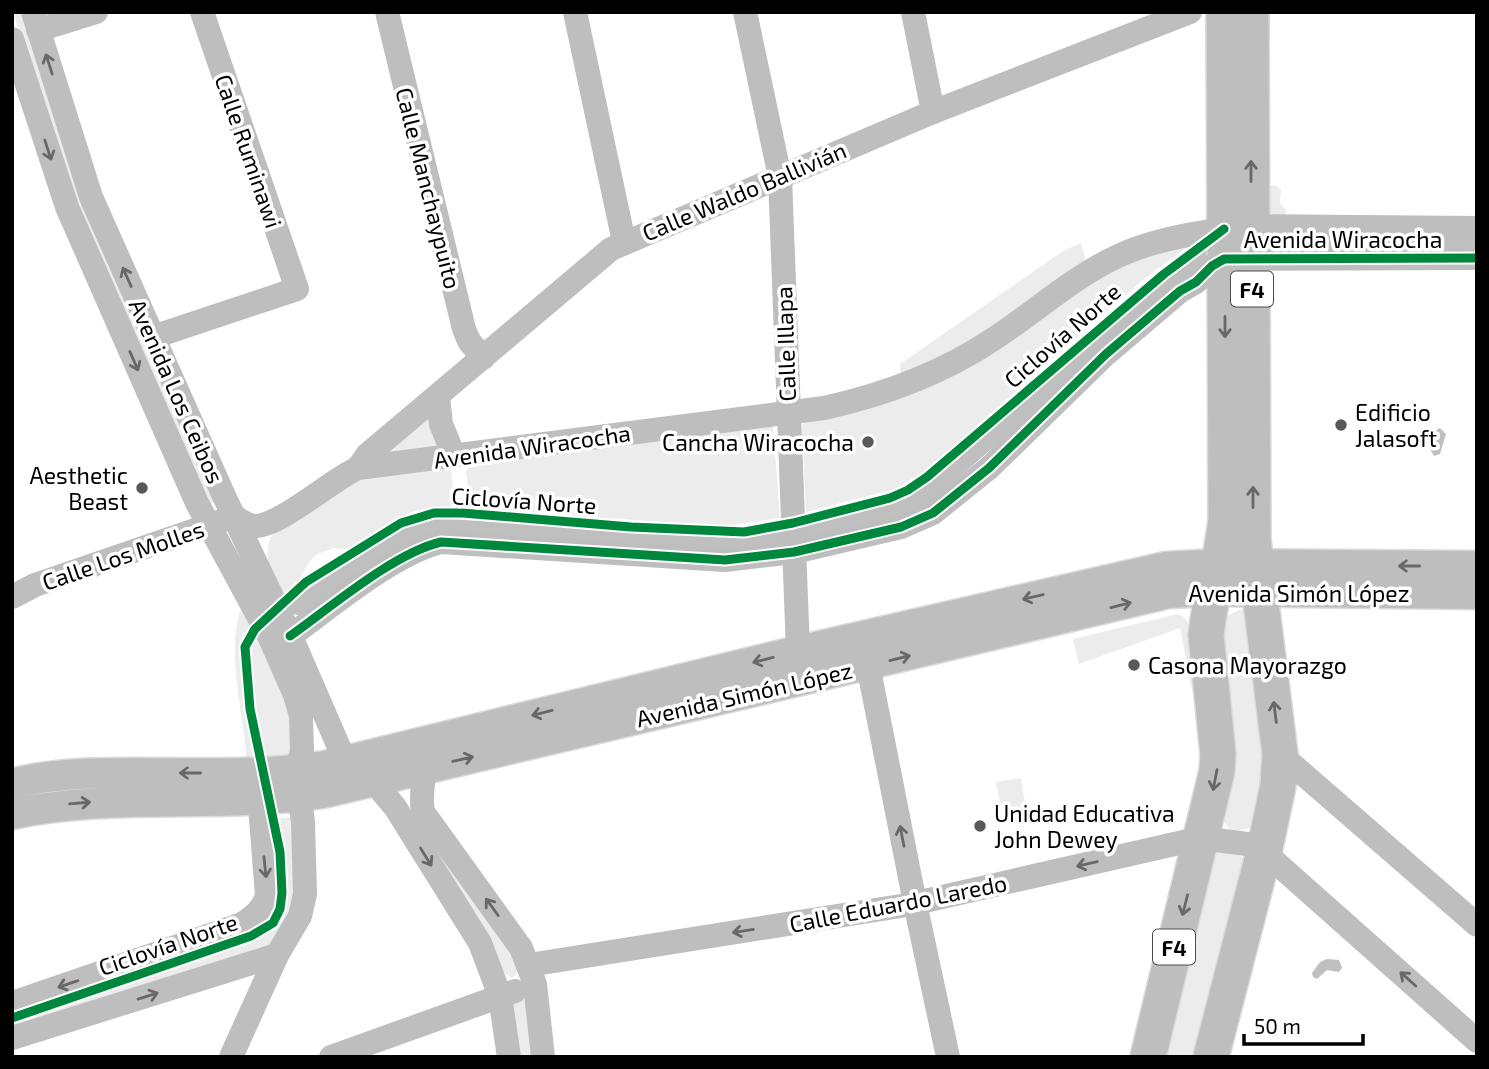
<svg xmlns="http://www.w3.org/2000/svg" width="1489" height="1069" viewBox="0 0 1489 1069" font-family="'Exo 2',sans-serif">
<rect width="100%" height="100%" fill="#fff"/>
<g fill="#ececec">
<polygon points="13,12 25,12 215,501 209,506 75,207"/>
<path d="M1267,185L1277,186L1281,190L1280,203L1286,210L1285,219C1262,213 1267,206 1267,185Z"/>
<polygon points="1081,243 1086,262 955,353 901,375 900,364 1063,251"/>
<polygon points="1190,245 1144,279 925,471 895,489 806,512 802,426 804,422 829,416 1121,265"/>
<polygon points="428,414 443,451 381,458"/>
<polygon points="765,421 773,427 780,518 727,526 471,509 466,472 470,465"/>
<path d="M447,465L451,469L455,508H429L414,511L350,550L334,548L317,554L309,562L297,583L281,600C273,575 259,555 275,530L351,484L370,477Z"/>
<polygon points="444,515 557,523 556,527 446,521 415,526 289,609 287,605 307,587 411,521 427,516"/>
<path d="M243,603L293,715L296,740L288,755L282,758L247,763C244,714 224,649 243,603Z"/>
<polygon points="1239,610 1247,610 1270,742 1255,826 1240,831 1229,829 1222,819 1220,624 1229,615"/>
<polygon points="1178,614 1184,617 1188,623 1197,689 1192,690 1180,628 1079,664 1073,639"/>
<polygon points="1021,778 1028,821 1004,825 996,782"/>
<polygon points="292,817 296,871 291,914 270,947 12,1034 12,1009 259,921 266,820"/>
<path d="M425,828L517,959C518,967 520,974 511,978L502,971Z"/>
<polygon points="1218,851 1240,855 1245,860 1202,1057 1158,1057 1212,855"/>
<polygon points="522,999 526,1000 537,1057 517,1057 512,1007 514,1003"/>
</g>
<g fill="#bfbfbf">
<polygon points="1440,428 1446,434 1440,454 1434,456 1431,451 1431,433"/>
<polygon points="1327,959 1339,960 1342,968 1339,972 1327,970 1317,979 1313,977 1312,973 1320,962"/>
</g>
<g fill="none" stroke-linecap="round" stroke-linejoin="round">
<g stroke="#bfbfbf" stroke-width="18">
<polyline points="1302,245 1342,245"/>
<polyline points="1362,245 1477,244"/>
<polyline points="807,532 904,506 923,497 1179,272 1211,253"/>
<polyline points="298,606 411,533 433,527 715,545 781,539"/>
</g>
<g stroke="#dbdbdb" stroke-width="33">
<g id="major">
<path d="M12,784C52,773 95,773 136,773C199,773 262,776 325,766L798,651L1165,567L1220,564L1477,566"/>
<path d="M12,814C115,792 220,809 323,793L1169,593L1213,591L1477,594"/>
</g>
</g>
<g stroke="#dbdbdb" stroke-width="38">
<g id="highway">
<path d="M1148,1057L1217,771L1218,754L1206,635C1210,596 1222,559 1226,519L1224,12"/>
<polyline points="1211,1057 1264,852 1278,786 1280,754 1253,539 1251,12"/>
</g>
</g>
<g stroke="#bebebe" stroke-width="24">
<polyline points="33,12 91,197 224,496 293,641 345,761"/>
<polyline points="387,12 464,329 469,341 483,358"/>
<polyline points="575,12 624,242"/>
<polyline points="745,12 780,177 798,651 802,668"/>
<polyline points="913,12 933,112"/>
<polyline points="38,30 96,12"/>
<polyline points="12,39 67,207 197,503 269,636 295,695 301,716 302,751 296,771 303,822 305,894 300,916 277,955 231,1057"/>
<polyline points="153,337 297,289 202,12"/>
<polyline points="438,397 441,424 454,456"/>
<polyline points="358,468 367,455 611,249 933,112 1190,12"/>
<path d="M235,517C241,521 247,525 254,526C279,527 331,480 358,468L824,408C883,395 941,374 992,340C1034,313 1070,279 1116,257C1153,239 1211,230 1251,226L1477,228"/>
<polyline points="12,597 35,585 224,520"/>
<path d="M290,636C331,607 394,553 441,542L725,560L794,552L901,527L933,513L989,468L1106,354L1180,291L1196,282L1212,266L1224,259L1477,258"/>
<polyline points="868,665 915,903 948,1057"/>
<path d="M423,753C427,774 419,792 423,812L521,948L535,984L543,1057"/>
<polyline points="1280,754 1477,925"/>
<polyline points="373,781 395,807 480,943 500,996 509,1057"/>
<polyline points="529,965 907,905 1201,838 1247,844 1264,852 1477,1041"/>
<path d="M12,1003L242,924C254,916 262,910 267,896L258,780"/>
<polyline points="12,1038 277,955"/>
<polyline points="331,1057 515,991"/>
</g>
<use href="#major" stroke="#bebebe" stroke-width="30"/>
<use href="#highway" stroke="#bebebe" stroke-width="35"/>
<g stroke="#fff" stroke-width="13">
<g id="cycleway">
<path d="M290,636C331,607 394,553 441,542L725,560L794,552L901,527L933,513L989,468L1106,354L1180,291L1196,282L1212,266L1224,259L1477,258"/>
<polyline points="12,1018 251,936 273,923 280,909 282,893 280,852 250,709 245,647 255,629 306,582 401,523 434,513 463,513 631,527 744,532 793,523 890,498 908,490 927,477 1164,274 1224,229"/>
</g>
</g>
<use href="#cycleway" stroke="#00873e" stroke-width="9"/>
</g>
<defs><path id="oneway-shaft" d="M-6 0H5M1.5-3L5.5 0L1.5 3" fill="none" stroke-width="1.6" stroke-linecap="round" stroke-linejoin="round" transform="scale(1.75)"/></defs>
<g stroke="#686868">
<use href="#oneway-shaft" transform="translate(49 64) rotate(-108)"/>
<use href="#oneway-shaft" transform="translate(48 150) rotate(72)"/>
<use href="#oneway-shaft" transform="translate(1251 171) rotate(-90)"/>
<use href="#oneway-shaft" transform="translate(127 277) rotate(-114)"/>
<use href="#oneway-shaft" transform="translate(1225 327) rotate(90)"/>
<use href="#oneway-shaft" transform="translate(134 361) rotate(66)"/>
<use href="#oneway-shaft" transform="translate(1253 497) rotate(-90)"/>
<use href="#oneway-shaft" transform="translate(1409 566) rotate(-180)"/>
<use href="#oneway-shaft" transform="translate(1033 597) rotate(167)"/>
<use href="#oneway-shaft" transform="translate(1121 605) rotate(-14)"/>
<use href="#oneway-shaft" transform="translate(900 658) rotate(-14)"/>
<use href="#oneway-shaft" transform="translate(763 660) rotate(166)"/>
<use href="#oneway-shaft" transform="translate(1275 712) rotate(-97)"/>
<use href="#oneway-shaft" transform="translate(542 713) rotate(166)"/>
<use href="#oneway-shaft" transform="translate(463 759) rotate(-13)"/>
<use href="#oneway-shaft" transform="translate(190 773) rotate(-180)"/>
<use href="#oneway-shaft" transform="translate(1215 780) rotate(101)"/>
<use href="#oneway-shaft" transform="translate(80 803) rotate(-5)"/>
<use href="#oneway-shaft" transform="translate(902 836) rotate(-101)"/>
<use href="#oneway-shaft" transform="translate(426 857) rotate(58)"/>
<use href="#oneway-shaft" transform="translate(1087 864) rotate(167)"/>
<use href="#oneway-shaft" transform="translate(265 867) rotate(84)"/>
<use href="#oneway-shaft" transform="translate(1185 905) rotate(104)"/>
<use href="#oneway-shaft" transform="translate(492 907) rotate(-126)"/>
<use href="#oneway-shaft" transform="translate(743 931) rotate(171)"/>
<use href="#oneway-shaft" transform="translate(1408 979) rotate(-138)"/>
<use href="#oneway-shaft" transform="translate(68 984) rotate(161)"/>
<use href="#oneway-shaft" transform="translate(148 996) rotate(-17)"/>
</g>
<g fill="#595959" stroke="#fff" stroke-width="2.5">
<circle cx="1341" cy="425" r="7"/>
<circle cx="868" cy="442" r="7"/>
<circle cx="142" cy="488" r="7"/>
<circle cx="1134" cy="665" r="7"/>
<circle cx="980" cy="826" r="7"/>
</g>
<g text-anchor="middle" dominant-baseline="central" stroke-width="7" stroke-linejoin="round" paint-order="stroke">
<g fill="#fff" stroke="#4c4c4c" stroke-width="2">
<rect x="1231" y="271.5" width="42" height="35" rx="5"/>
<rect x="1153" y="929.5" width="42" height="35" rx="5"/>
</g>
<g font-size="21" font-weight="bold" fill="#000">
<text x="1252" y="289">F4</text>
<text x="1174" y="947">F4</text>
</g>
<g font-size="23" fill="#000" stroke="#fff">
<text transform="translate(249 151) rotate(71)">Calle Ruminawi</text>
<text transform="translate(429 188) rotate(76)">Calle Manchaypuito</text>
<text transform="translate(744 191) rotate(-23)">Calle Waldo Ballivián</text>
<text x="1343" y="239">Avenida Wiracocha</text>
<text transform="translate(1062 335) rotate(-41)">Ciclovía Norte</text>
<text transform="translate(785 344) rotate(-92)">Calle Illapa</text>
<text transform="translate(177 391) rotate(66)">Avenida Los Ceibos</text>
<text transform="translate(532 446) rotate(-8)">Avenida Wiracocha</text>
<text transform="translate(524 500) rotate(4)">Ciclovía Norte</text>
<text transform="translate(123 555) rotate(-19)">Calle Los Molles</text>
<text x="1299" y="593">Avenida Simón López</text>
<text transform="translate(744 694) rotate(-13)">Avenida Simón López</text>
<text transform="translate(898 903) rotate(-11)">Calle Eduardo Laredo</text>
<text transform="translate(168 944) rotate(-19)">Ciclovía Norte</text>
</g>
<g font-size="23" fill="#000" stroke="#fff" text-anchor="start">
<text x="1355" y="412">Edificio<tspan x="1355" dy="26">Jalasoft</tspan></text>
<text x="854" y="442" text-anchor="end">Cancha Wiracocha</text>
<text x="128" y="475" text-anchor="end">Aesthetic<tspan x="128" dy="26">Beast</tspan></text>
<text x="1148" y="665">Casona Mayorazgo</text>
<text x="994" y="813">Unidad Educativa<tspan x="994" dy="26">John Dewey</tspan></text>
</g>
</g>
<rect width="1489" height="1069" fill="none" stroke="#000000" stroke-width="28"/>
<path d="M1244 1034v10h119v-10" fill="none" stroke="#000000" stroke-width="3.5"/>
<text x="1254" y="1034" font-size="21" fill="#000000" stroke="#ffffff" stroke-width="5" paint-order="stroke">50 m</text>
</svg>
